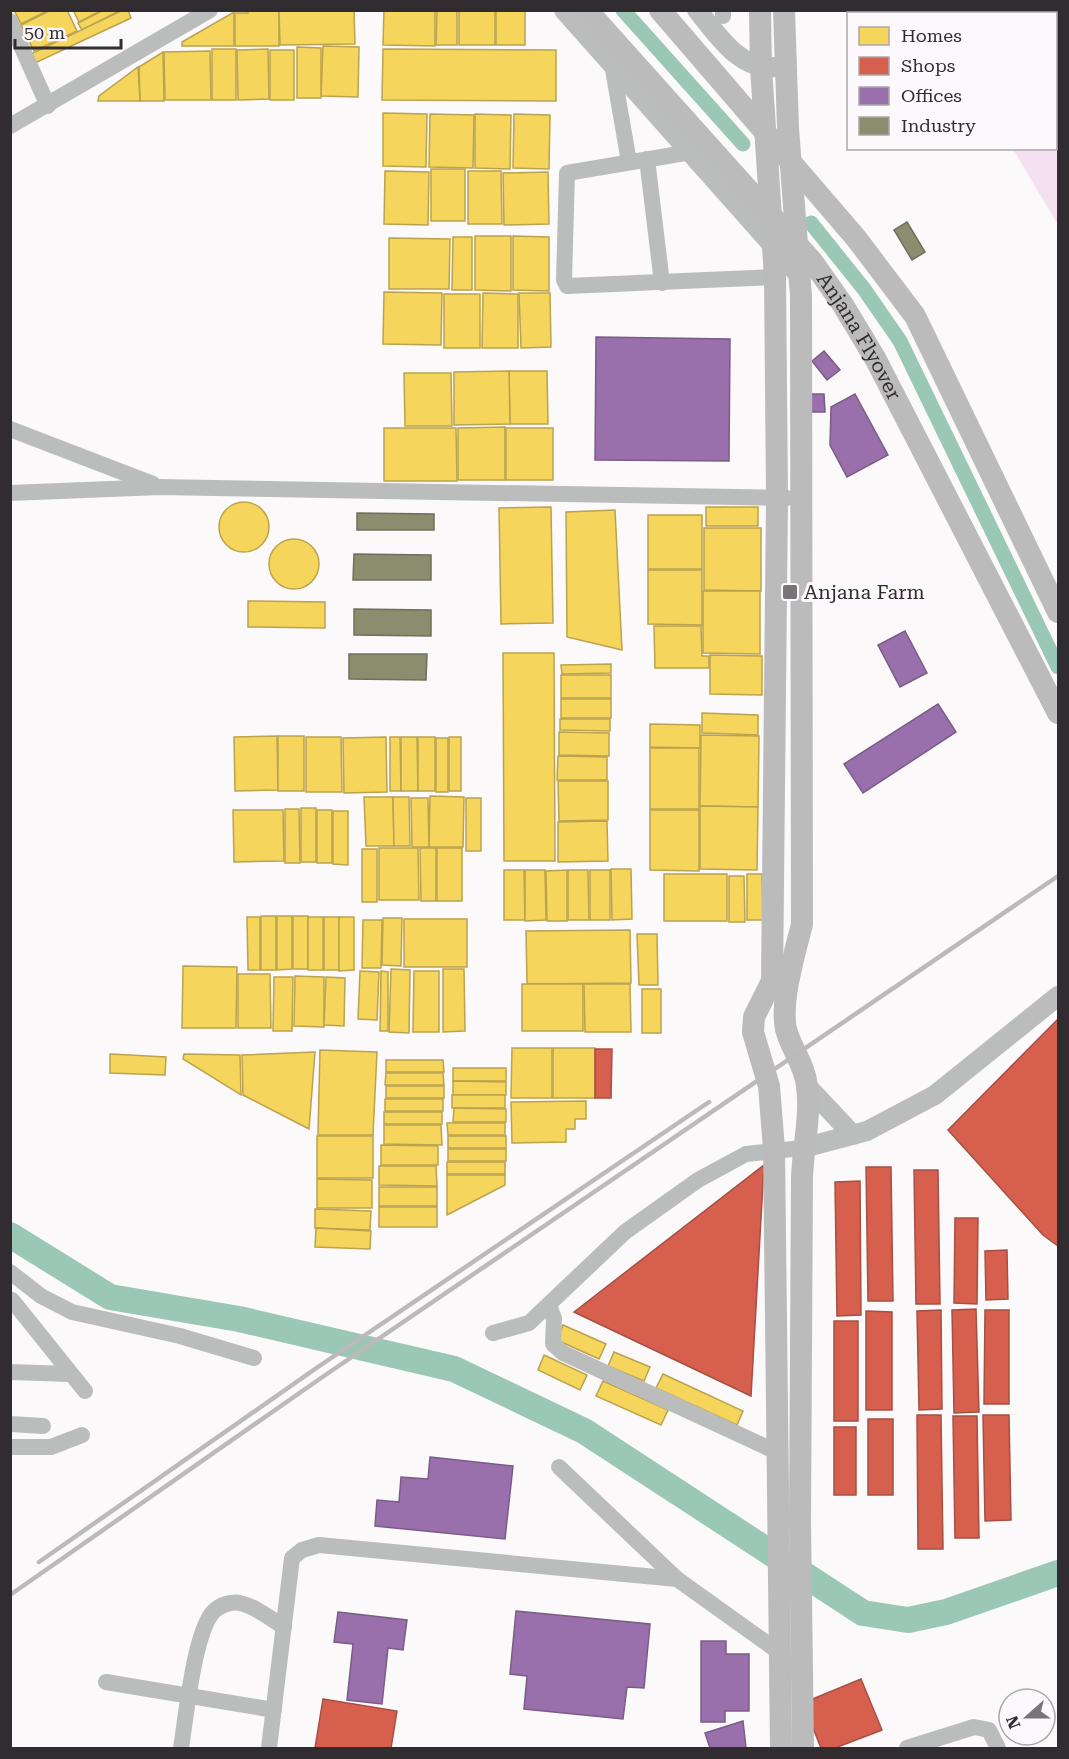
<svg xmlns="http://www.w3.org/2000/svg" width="1069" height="1759" viewBox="0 0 1069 1759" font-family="'Roboto Serif',serif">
<rect width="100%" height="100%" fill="#fcf9fb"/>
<polygon fill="#f4e0f0" points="1047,11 1058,11 1058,225 1013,149 1056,148 1056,14 1042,13"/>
<g fill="#f6d55c" stroke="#bba24f" stroke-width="1.5">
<polygon points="14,10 49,10 21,24"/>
<polygon points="51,10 67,10 77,31 34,51 21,25"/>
<polygon points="73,10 102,10 79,22"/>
<polygon points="104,10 121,10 82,30 78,23"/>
<polygon points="123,10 128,10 131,18 35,63 31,54"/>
<polygon points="248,10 279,10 279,46 235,46 235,13 248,13"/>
<polygon points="279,10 354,10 355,44 280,45"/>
<polygon points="384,10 435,10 435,46 383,45"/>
<polygon points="437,10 457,10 457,45 436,45"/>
<rect x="459" y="10" width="36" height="35"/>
<rect x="496" y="10" width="29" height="35"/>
<polygon points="234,12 234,46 182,46 182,42"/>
<polygon points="323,46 359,47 358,97 321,96"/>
<polygon points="297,47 321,48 321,98 297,98"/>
<rect x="212" y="49" width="24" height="51"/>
<polygon points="268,49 269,99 238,100 237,50"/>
<polygon points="383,49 556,50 556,101 382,100"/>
<rect x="270" y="50" width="24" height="50"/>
<polygon points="210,51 211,100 165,100 164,52"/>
<polygon points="163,52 164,101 140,101 139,67"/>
<polygon points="138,67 140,101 98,101 99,96"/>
<polygon points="383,113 427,114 426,167 383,166"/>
<polygon points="430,114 474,115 473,168 429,167"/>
<polygon points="475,114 511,115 510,169 475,168"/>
<polygon points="514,114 550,115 549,169 513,168"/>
<rect x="431" y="169" width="34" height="52"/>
<polygon points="385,171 429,172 428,225 384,224"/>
<polygon points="468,171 501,171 502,224 468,224"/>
<polygon points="548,172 549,224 504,225 503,173"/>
<polygon points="475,236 511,236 511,291 475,290"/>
<polygon points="513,236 549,237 549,291 513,290"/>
<polygon points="453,237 472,237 472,290 452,290"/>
<polygon points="389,238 450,239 449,289 389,289"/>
<polygon points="384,292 442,293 441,345 383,344"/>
<polygon points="483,293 518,294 518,348 482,348"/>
<polygon points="519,293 550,293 551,347 521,348"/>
<rect x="444" y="294" width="36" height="54"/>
<polygon points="509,371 547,371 548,424 510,424"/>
<polygon points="509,371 510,424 454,425 454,372"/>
<polygon points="404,373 451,373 452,426 405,426"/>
<polygon points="505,427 505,480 458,480 458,428"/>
<polygon points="384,428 456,428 457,481 384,481"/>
<rect x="506" y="428" width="47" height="52"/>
<circle cx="244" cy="527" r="25"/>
<polygon points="551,507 553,623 501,624 499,508"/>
<rect x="706" y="507" width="52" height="19"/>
<polygon points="615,510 622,650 567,637 566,512"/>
<rect x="648" y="515" width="54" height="54"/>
<polygon points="704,528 761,528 761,591 704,590"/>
<circle cx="294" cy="564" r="25"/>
<polygon points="648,570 702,570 702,625 648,624"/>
<polygon points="703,591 760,591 760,654 703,653"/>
<polygon points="248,601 325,602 325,628 248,627"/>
<polygon points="654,626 701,626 702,656 709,656 709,668 655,668"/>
<polygon points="503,653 554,653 555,861 504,861"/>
<polygon points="710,655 762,656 762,695 710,694"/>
<polygon points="611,664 611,673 562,674 561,665"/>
<rect x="561" y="675" width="50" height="23"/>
<rect x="561" y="699" width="50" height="19"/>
<polygon points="702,713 758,715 758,735 702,733"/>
<polygon points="560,719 610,719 610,731 560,730"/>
<polygon points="650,724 700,725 700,748 650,747"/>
<polygon points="559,732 609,733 609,756 559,755"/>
<polygon points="701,735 759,736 758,807 700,806"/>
<polygon points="277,736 278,790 235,791 234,737"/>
<rect x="278" y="736" width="26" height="55"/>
<polygon points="306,737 341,737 342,792 306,792"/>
<polygon points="386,737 387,792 344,793 343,738"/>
<polygon points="390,737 400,737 401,791 390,791"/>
<polygon points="401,737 417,737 418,791 401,791"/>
<rect x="418" y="737" width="17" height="54"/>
<rect x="449" y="737" width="12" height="54"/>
<rect x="436" y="738" width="12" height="54"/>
<rect x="650" y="748" width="49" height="61"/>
<polygon points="558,756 607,757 607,780 557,780"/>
<polygon points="558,781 608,781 608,820 559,821"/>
<polygon points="430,796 464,797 463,847 429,847"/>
<polygon points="364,797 393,797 394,846 366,846"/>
<polygon points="393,797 409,797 410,846 394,846"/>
<polygon points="411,798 428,798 429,847 412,847"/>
<rect x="466" y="798" width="15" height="53"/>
<polygon points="700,806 758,807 757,870 700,869"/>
<rect x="301" y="808" width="15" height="54"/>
<polygon points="285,809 299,809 300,863 285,863"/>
<polygon points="233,810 283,810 284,861 234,862"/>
<rect x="317" y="810" width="15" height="53"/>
<polygon points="650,810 699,810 699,871 650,870"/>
<polygon points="333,811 348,811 348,865 333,864"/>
<polygon points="607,821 608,861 558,862 558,822"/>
<polygon points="379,848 418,848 419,900 379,900"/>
<polygon points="420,848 436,848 436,901 421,901"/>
<rect x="437" y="848" width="25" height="53"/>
<rect x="362" y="849" width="15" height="53"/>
<polygon points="611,869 631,869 632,919 612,920"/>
<polygon points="504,870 524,870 525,920 504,920"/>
<polygon points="525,870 545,870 546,920 525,921"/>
<polygon points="567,870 567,921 547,921 546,871"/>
<polygon points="568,870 588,870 589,920 568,920"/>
<rect x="590" y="870" width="20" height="50"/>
<rect x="664" y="874" width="63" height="47"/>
<polygon points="747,874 762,874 763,920 747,920"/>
<polygon points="729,876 744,876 745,922 729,922"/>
<rect x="261" y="916" width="15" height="54"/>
<polygon points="277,916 292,916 292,969 277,970"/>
<rect x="293" y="916" width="15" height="53"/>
<polygon points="247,917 260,917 260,970 248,970"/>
<rect x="308" y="917" width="15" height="53"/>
<rect x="324" y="917" width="15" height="53"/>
<polygon points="339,917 354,917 354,970 339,971"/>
<polygon points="383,918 402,918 401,966 382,965"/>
<rect x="404" y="919" width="63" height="48"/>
<polygon points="363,920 382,920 381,968 362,968"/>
<polygon points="630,930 631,983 527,984 526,931"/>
<polygon points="637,934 657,934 658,985 639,985"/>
<polygon points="183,966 237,967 236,1028 182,1028"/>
<polygon points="391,969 410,970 409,1033 389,1032"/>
<polygon points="443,969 464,969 465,1031 443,1032"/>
<polygon points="360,971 379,972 377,1020 358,1019"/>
<polygon points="381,971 388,972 388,1031 380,1031"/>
<polygon points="414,971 439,971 439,1032 413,1032"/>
<polygon points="238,974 270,974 271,1028 238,1028"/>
<polygon points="295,976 324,977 324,1027 294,1026"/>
<polygon points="274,977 293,977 292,1031 273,1031"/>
<polygon points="326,977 345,978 344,1026 324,1025"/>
<rect x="522" y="984" width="61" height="47"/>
<polygon points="584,984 630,984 631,1032 585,1032"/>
<rect x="642" y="989" width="19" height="44"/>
<polygon points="512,1048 552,1048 552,1098 511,1098"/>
<rect x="553" y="1048" width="42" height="50"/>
<polygon points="320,1050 377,1052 373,1135 318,1135"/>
<polygon points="315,1052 309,1129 243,1095 242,1055"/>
<polygon points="110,1054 166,1057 165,1075 110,1073"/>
<polygon points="184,1054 240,1055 241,1095 183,1059"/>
<polygon points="386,1060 443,1060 444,1072 386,1072"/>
<rect x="453" y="1068" width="53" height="13"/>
<polygon points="386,1073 443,1073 444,1085 385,1085"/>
<polygon points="453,1081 506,1082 506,1095 453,1095"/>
<rect x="386" y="1086" width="58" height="12"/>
<rect x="452" y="1095" width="53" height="13"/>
<rect x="385" y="1099" width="58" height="12"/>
<polygon points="586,1101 586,1119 575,1119 575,1129 566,1129 566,1142 512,1143 511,1102"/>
<polygon points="454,1108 506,1109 506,1122 453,1122"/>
<rect x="384" y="1112" width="58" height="12"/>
<polygon points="447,1123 505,1123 505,1135 448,1135"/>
<polygon points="384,1125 441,1125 442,1145 384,1144"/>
<rect x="317" y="1136" width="56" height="42"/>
<rect x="448" y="1136" width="58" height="12"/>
<polygon points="381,1145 438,1146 438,1165 381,1165"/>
<rect x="448" y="1149" width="58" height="12"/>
<rect x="447" y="1162" width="58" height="12"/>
<polygon points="379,1166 436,1166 437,1186 379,1185"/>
<polygon points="447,1175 505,1175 505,1185 447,1215"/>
<polygon points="317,1179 372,1180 372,1208 317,1208"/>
<rect x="379" y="1187" width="58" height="19"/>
<rect x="379" y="1207" width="58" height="20"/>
<polygon points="315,1209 371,1211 370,1230 315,1228"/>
<polygon points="316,1228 371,1231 370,1249 315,1247"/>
<polygon points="563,1325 606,1344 599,1359 557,1340"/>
<polygon points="614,1352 650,1367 644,1381 608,1366"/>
<polygon points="544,1355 587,1375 580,1390 538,1370"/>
<polygon points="663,1374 743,1411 737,1425 656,1388"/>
<polygon points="603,1381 668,1410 661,1425 596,1396"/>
</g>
<g fill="#d6604d" stroke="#a45044" stroke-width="1.5">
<polygon points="1058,1019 1058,1246 1043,1235 948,1130"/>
<polygon points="595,1049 612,1049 611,1098 595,1098"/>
<polygon points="764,1165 751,1396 574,1312"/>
<polygon points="866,1167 891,1167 893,1301 868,1301"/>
<polygon points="914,1170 938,1170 940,1304 916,1304"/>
<polygon points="860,1181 861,1315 837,1316 835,1182"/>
<polygon points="955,1218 978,1218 977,1304 954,1303"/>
<polygon points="1007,1250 1008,1299 986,1300 985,1251"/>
<polygon points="976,1309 979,1412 954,1413 952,1310"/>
<polygon points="941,1310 942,1409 919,1410 917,1311"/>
<polygon points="985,1310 1009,1310 1009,1404 984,1404"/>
<polygon points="866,1311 892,1312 892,1410 866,1410"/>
<rect x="834" y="1321" width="24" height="100"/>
<polygon points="917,1415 941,1415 943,1549 918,1549"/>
<polygon points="983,1415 1009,1415 1011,1520 985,1521"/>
<polygon points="953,1416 977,1416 979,1538 955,1538"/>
<rect x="868" y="1419" width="25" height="76"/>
<rect x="834" y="1427" width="22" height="68"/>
<polygon points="861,1679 882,1730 835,1748 821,1748 803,1703"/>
<polygon points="323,1699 397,1711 391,1748 315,1748"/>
</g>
<g fill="#9970ab" stroke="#7a5c86" stroke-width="1.5">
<polygon points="596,337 730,339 729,461 595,460"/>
<polygon points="824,351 840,370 827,380 812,361"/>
<polygon points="810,394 824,394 825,412 811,412"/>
<polygon points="855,394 888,455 847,477 830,445 831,407"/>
<polygon points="905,631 927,673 900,687 878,645"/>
<polygon points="938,704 956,732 863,793 844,764"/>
<polygon points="430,1457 513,1466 505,1539 375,1526 377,1500 399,1502 401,1477 428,1479"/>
<polygon points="516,1611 650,1624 644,1688 627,1687 623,1719 524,1709 527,1676 510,1674"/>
<polygon points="338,1612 407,1620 403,1650 388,1648 382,1704 347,1700 353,1644 334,1642"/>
<polygon points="701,1641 726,1641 726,1654 749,1654 749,1711 725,1711 725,1722 701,1722"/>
<polygon points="743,1721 746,1748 710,1748 705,1733"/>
</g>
<g fill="#8c8c6e" stroke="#716f5b" stroke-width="1.5">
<polygon points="907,222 925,252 912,260 894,230"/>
<polygon points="357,513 434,514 434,530 357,530"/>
<polygon points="354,554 431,555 431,580 353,580"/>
<polygon points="354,609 431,610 431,636 354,635"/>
<polygon points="349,654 427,654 426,680 349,679"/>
</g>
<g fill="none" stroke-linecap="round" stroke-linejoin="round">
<g stroke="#9ac7b6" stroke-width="15">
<polyline points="623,10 743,144"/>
<polyline points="811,223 864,289 900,341 1058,667"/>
</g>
<polyline stroke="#9ac7b6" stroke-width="26" points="10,1235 110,1297 239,1319 454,1369 584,1431 863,1613 908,1620 946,1612 1058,1573"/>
<g stroke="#bbbdbc" stroke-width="16">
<polyline points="723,16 723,10"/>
<polyline points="10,21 48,106"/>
<polyline points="612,64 629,162"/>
<polyline points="10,126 210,10"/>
<polyline points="691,152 567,173 564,280 567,286 775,277"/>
<polyline points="647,159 662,283"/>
<polyline points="10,429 153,484"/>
<polyline points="10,493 160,487 787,498"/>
<polyline points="10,1272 41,1296 72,1312 180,1336 254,1358"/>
<polyline points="12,1300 85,1391"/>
<polyline points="549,1306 554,1318 553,1344 563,1353 777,1452"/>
<polyline points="493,1333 529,1323 625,1232 698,1180 746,1154 803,1148"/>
<polyline points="10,1372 71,1374"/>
<polyline points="10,1424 43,1426"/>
<polyline points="10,1447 51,1447 82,1435"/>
<polyline points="559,1467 677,1579 779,1652"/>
<polyline points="106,1682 274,1710"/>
<path d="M181,1748C186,1718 194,1631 214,1611C220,1605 232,1601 240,1603C255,1606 271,1619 284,1627"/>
<polyline points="269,1748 292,1558 302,1550 319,1545 677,1579"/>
<polyline points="907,1748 974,1727 989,1730 998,1748"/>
</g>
<g stroke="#bbbdbc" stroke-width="20">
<polyline points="564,10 799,275"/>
<path d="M697,10C718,35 739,70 775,67"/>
<polyline points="807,1086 853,1135"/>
<polyline points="803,1148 867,1131 935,1095 1058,996"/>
</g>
<g stroke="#bbb" stroke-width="22">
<polyline points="760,10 761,68 775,277 777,498 772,981 754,1017 753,1032 769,1086 774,1149 781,1748"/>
<path d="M784,10L788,128L801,296L802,924C795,953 780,1001 786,1029C791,1049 805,1065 807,1086C811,1116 803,1147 802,1178L800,1520L803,1748"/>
</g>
<g stroke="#bbb9ba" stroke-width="4.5">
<polyline points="39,1562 315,1369 709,1102"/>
<polyline points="10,1595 321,1378 1058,876"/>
</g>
<g stroke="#bbb" stroke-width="22">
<path id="s1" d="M587,10L812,261L843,305L875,358L1058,713"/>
<polyline points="660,10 856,238 915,316 1058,612"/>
</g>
</g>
<rect fill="#787477" stroke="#fdf8fc" stroke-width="2" x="782" y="584" width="16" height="16" rx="3"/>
<g text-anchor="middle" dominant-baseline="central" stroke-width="6" stroke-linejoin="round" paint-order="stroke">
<g font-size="20" fill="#312c30" stroke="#fdf8fc">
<text stroke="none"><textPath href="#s1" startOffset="426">Anjana Flyover</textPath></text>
</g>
<g font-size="20" fill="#312c30" stroke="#fdf8fc" text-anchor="start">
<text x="804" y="592">Anjana Farm</text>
</g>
</g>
<rect width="1069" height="1759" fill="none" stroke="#312c30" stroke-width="24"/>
<rect x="847" y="12" width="210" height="138" fill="#fdf8fc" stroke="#aba6aa" stroke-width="1.5"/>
<rect x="859" y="27" width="30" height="18" fill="#f6d55c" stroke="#aba6aa" stroke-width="1.5"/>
<text x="901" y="42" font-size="18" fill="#312c30">Homes</text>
<rect x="859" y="57" width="30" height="18" fill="#d6604d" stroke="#aba6aa" stroke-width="1.5"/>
<text x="901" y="72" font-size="18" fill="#312c30">Shops</text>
<rect x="859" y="87" width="30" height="18" fill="#9970ab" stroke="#aba6aa" stroke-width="1.5"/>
<text x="901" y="102" font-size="18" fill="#312c30">Offices</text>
<rect x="859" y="117" width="30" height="18" fill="#8c8c6e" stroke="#aba6aa" stroke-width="1.5"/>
<text x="901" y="132" font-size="18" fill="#312c30">Industry</text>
<g transform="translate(1027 1717) rotate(249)"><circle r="28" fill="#fdf8fc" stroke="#aba6aa" stroke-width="1.5"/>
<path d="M0-4.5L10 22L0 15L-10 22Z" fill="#787477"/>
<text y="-9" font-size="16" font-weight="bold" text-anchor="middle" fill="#312c30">N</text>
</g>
<path d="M15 39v9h106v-9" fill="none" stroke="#312c30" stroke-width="3"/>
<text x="24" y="39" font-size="18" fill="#312c30" stroke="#fdf8fc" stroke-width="4.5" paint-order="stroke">50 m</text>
</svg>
